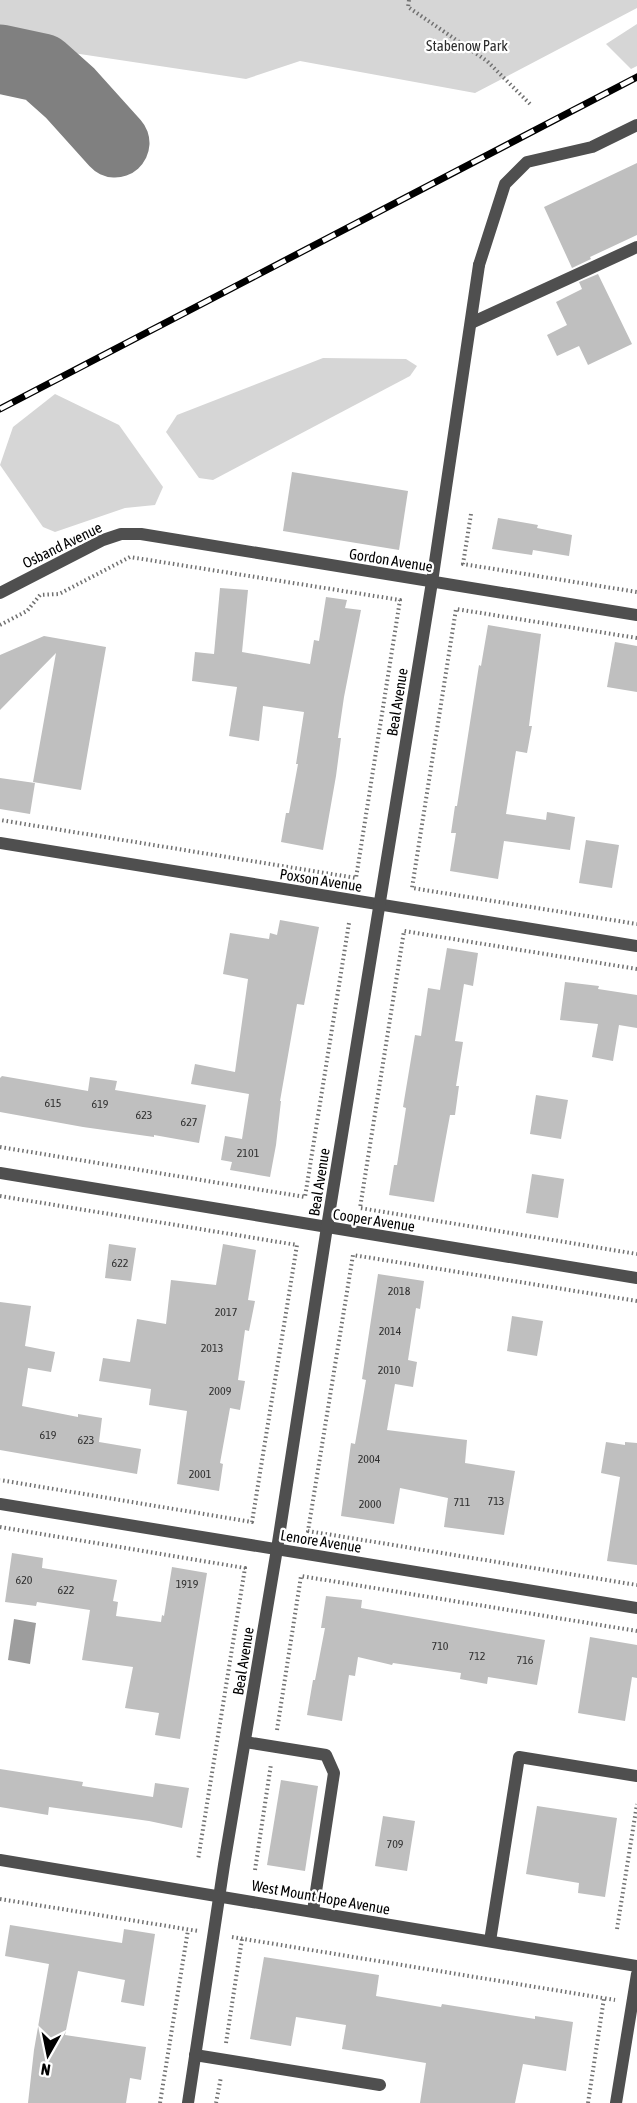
<svg xmlns="http://www.w3.org/2000/svg" width="637" height="2103" viewBox="0 0 637 2103" font-family="'Asap Condensed',sans-serif">
<rect width="100%" height="100%" fill="#fff"/>
<g fill="#d6d6d6">
<polygon points="0,0 637,0 637,8 475,93 300,61 246,79 0,42"/>
<polygon points="637,24 637,66 631,69 606,44"/>
<polygon points="323,358 406,359 417,366 410,376 213,480 199,478 166,432 177,415"/>
<polygon points="55,394 119,425 163,487 155,505 125,508 55,532 43,527 0,465 13,427"/>
</g>
<polygon fill="#9d9d9d" points="14,1619 36,1623 30,1664 8,1660"/>
<g fill="none" stroke-linecap="round" stroke-linejoin="round">
<polyline stroke="#808080" stroke-width="69" points="0,59 42,68 70,93 115,143"/>
</g>
<g fill="#bfbfbf">
<polygon points="637,163 637,235 590,257 591,259 572,268 544,207"/>
<polygon points="598,274 632,344 588,365 579,346 557,356 547,335 567,325 556,302 582,289 579,282"/>
<polygon points="292,472 408,491 399,550 283,531"/>
<polygon points="498,518 538,525 537,528 572,535 569,556 533,550 532,555 492,549"/>
<polygon points="220,588 248,590 242,652 310,664 314,640 319,641 326,597 347,600 345,608 361,610 344,697 338,738 341,738 336,776 323,850 281,842 286,813 289,813 298,764 296,764 304,712 263,706 259,741 229,736 237,687 192,681 195,652 214,654"/>
<polygon points="488,625 541,634 529,726 532,726 527,753 516,751 506,814 546,820 547,812 575,817 570,850 504,841 498,879 450,871 456,833 451,833 455,806 457,806 479,665 481,666"/>
<polygon points="44,636 106,647 81,790 33,782 56,653 0,710 0,655"/>
<polygon points="615,642 637,646 637,692 607,687"/>
<polygon points="0,778 35,783 30,814 0,809"/>
<polygon points="586,840 619,845 612,888 579,883"/>
<polygon points="280,920 319,927 304,1005 297,1004 280,1101 281,1101 276,1145 270,1177 230,1170 232,1162 221,1160 225,1136 242,1139 249,1094 191,1084 195,1064 235,1072 248,979 223,974 230,933 269,939 270,933 277,935"/>
<polygon points="447,948 478,953 473,986 464,984 455,1041 463,1042 456,1086 459,1086 455,1115 450,1115 434,1202 389,1195 394,1165 397,1165 406,1108 403,1107 415,1035 421,1036 428,988 440,990"/>
<polygon points="565,982 599,986 598,989 637,995 637,1028 619,1025 613,1061 592,1057 598,1024 560,1020"/>
<polygon points="2,1076 88,1091 90,1077 117,1081 115,1090 206,1105 199,1143 154,1135 154,1137 83,1127 0,1112 0,1078"/>
<polygon points="536,1095 568,1100 561,1139 530,1134"/>
<polygon points="532,1174 564,1179 558,1218 526,1213"/>
<polygon points="109,1244 136,1248 131,1281 105,1278"/>
<polygon points="223,1244 256,1250 248,1300 255,1301 249,1331 245,1330 238,1380 245,1381 240,1410 230,1408 220,1463 223,1464 219,1491 177,1484 187,1411 149,1405 151,1389 99,1381 103,1358 130,1362 137,1319 166,1324 171,1280 216,1285"/>
<polygon points="378,1274 424,1281 420,1309 416,1308 408,1360 417,1362 413,1387 395,1384 387,1430 467,1440 465,1463 515,1471 504,1535 444,1527 448,1498 400,1488 394,1524 341,1516 351,1443 355,1444 366,1380 362,1379"/>
<polygon points="0,1302 31,1306 25,1346 55,1352 51,1372 28,1368 22,1406 78,1417 78,1414 102,1418 99,1442 141,1449 137,1474 0,1450"/>
<polygon points="512,1316 543,1321 537,1356 507,1351"/>
<polygon points="606,1442 625,1445 625,1442 637,1443 637,1565 607,1561 620,1477 601,1473"/>
<polygon points="12,1553 43,1558 42,1568 117,1580 113,1601 118,1602 116,1616 161,1622 162,1615 164,1616 172,1567 207,1573 180,1739 155,1735 159,1713 125,1708 133,1667 82,1660 90,1610 37,1602 36,1606 5,1602"/>
<polygon points="326,1596 362,1600 361,1608 545,1640 537,1685 488,1677 487,1684 460,1679 461,1673 393,1663 392,1665 358,1657 355,1676 349,1675 342,1721 307,1715 313,1680 315,1680 325,1628 321,1628"/>
<polygon points="590,1637 637,1645 637,1678 632,1677 625,1721 578,1713"/>
<polygon points="0,1769 83,1782 82,1786 153,1797 155,1783 189,1788 182,1828 149,1821 49,1807 48,1815 0,1807"/>
<polygon points="281,1780 318,1786 305,1871 267,1865"/>
<polygon points="537,1806 617,1818 605,1897 578,1893 579,1883 526,1874"/>
<polygon points="383,1816 415,1821 407,1871 375,1866"/>
<polygon points="10,1925 122,1943 124,1929 155,1934 144,2006 121,2002 125,1980 78,1971 65,2035 146,2047 141,2080 130,2078 126,2103 28,2103 34,2050 49,1964 5,1956"/>
<polygon points="264,1957 379,1975 376,1996 441,2007 442,2004 535,2019 535,2016 573,2022 566,2071 523,2064 515,2103 420,2103 426,2063 342,2049 346,2025 296,2017 291,2046 250,2039"/>
</g>
<g fill="none" stroke-linecap="round" stroke-linejoin="round">
<g stroke="#717171" stroke-width="4" stroke-dasharray="1.5 3" stroke-linecap="butt">
<polyline points="409,0 408,7 487,61 531,105"/>
<polyline points="471,514 463,564 637,592"/>
<polyline points="0,625 27,611 40,595 59,594 130,557 400,600 356,878 0,820"/>
<polyline points="637,638 456,609 412,888 637,924"/>
<polyline points="637,969 404,931 360,1208 637,1254"/>
<polyline points="0,1147 305,1197 349,923"/>
<polyline points="0,1196 297,1245 252,1522 0,1480"/>
<polyline points="637,1301 353,1255 308,1531 637,1585"/>
<polyline points="0,1527 245,1568 198,1860"/>
<polyline points="277,1730 301,1576 637,1631"/>
<polyline points="255,1870 271,1764"/>
<polyline points="0,1899 198,1931"/>
<polyline points="617,1929 637,1804"/>
<polyline points="232,1937 615,2000"/>
<polyline points="226,2043 242,1939"/>
<polyline points="160,2103 188,1930"/>
<polyline points="216,2103 221,2077"/>
<polyline points="588,2103 604,1998"/>
</g>
<g stroke="#4f4f4f" stroke-width="12">
<polyline points="479,265 505,184 527,162 592,147 637,125"/>
<polyline points="471,323 637,247"/>
<polyline points="245,1742 326,1755 334,1773 313,1911"/>
<polyline points="490,1941 519,1757 637,1776"/>
<polyline points="195,2055 380,2085"/>
</g>
<g stroke="#4f4f4f" stroke-width="12">
<polyline points="0,593 103,540 121,534 141,534 637,615"/>
<polyline points="0,843 637,946"/>
<polyline points="0,1173 637,1278"/>
<polyline points="0,1504 637,1608"/>
<polyline points="188,2103 224,1865 277,1549 327,1227 432,582 479,265"/>
<polyline points="616,2103 637,1974"/>
</g>
<polyline stroke="#4f4f4f" stroke-width="12" points="0,1860 637,1966"/>
<g stroke="#000" stroke-width="7">
<polyline id="rail" points="0,409 637,77"/>
</g>
<use href="#rail" stroke="#fff" stroke-width="4.5" stroke-dasharray="14" stroke-linecap="butt"/>
</g>
<g text-anchor="middle" dominant-baseline="central" stroke-width="4.5" stroke-linejoin="round" paint-order="stroke">
<g font-size="12" fill="#303030">
<text x="53" y="1103">615</text>
<text x="100" y="1104">619</text>
<text x="144" y="1115">623</text>
<text x="189" y="1122">627</text>
<text x="248" y="1153">2101</text>
<text x="120" y="1263">622</text>
<text x="399" y="1291">2018</text>
<text x="226" y="1312">2017</text>
<text x="390" y="1331">2014</text>
<text x="212" y="1348">2013</text>
<text x="389" y="1370">2010</text>
<text x="220" y="1391">2009</text>
<text x="48" y="1435">619</text>
<text x="86" y="1440">623</text>
<text x="369" y="1459">2004</text>
<text x="200" y="1474">2001</text>
<text x="496" y="1501">713</text>
<text x="462" y="1502">711</text>
<text x="370" y="1504">2000</text>
<text x="24" y="1580">620</text>
<text x="187" y="1584">1919</text>
<text x="66" y="1590">622</text>
<text x="440" y="1646">710</text>
<text x="477" y="1656">712</text>
<text x="525" y="1660">716</text>
<text x="395" y="1844">709</text>
</g>
<g font-size="15" fill="#2d2d2d" stroke="#fff">
<text x="467" y="45">Stabenow Park</text>
</g>
<g font-size="15" fill="#000" stroke="#fff">
<text transform="translate(62 545) rotate(-26)">Osband Avenue</text>
<text transform="translate(391 560) rotate(9)">Gordon Avenue</text>
<text transform="translate(397 702) rotate(-81)">Beal Avenue</text>
<text transform="translate(321 880) rotate(9)">Poxson Avenue</text>
<text transform="translate(319 1182) rotate(-81)">Beal Avenue</text>
<text transform="translate(374 1220) rotate(9)">Cooper Avenue</text>
<text transform="translate(321 1541) rotate(9)">Lenore Avenue</text>
<text transform="translate(243 1661) rotate(-81)">Beal Avenue</text>
<text transform="translate(321 1897) rotate(10)">West Mount Hope Avenue</text>
</g>
</g>
<g transform="translate(48 2055) rotate(189)" stroke="#ffffff" stroke-width="4.5" paint-order="stroke">
<path d="M0-4.5L10 22L0 15L-10 22Z" fill="#000000"/>
<text y="-9" font-size="16" font-weight="bold" text-anchor="middle" fill="#000000">N</text>
</g>
</svg>
